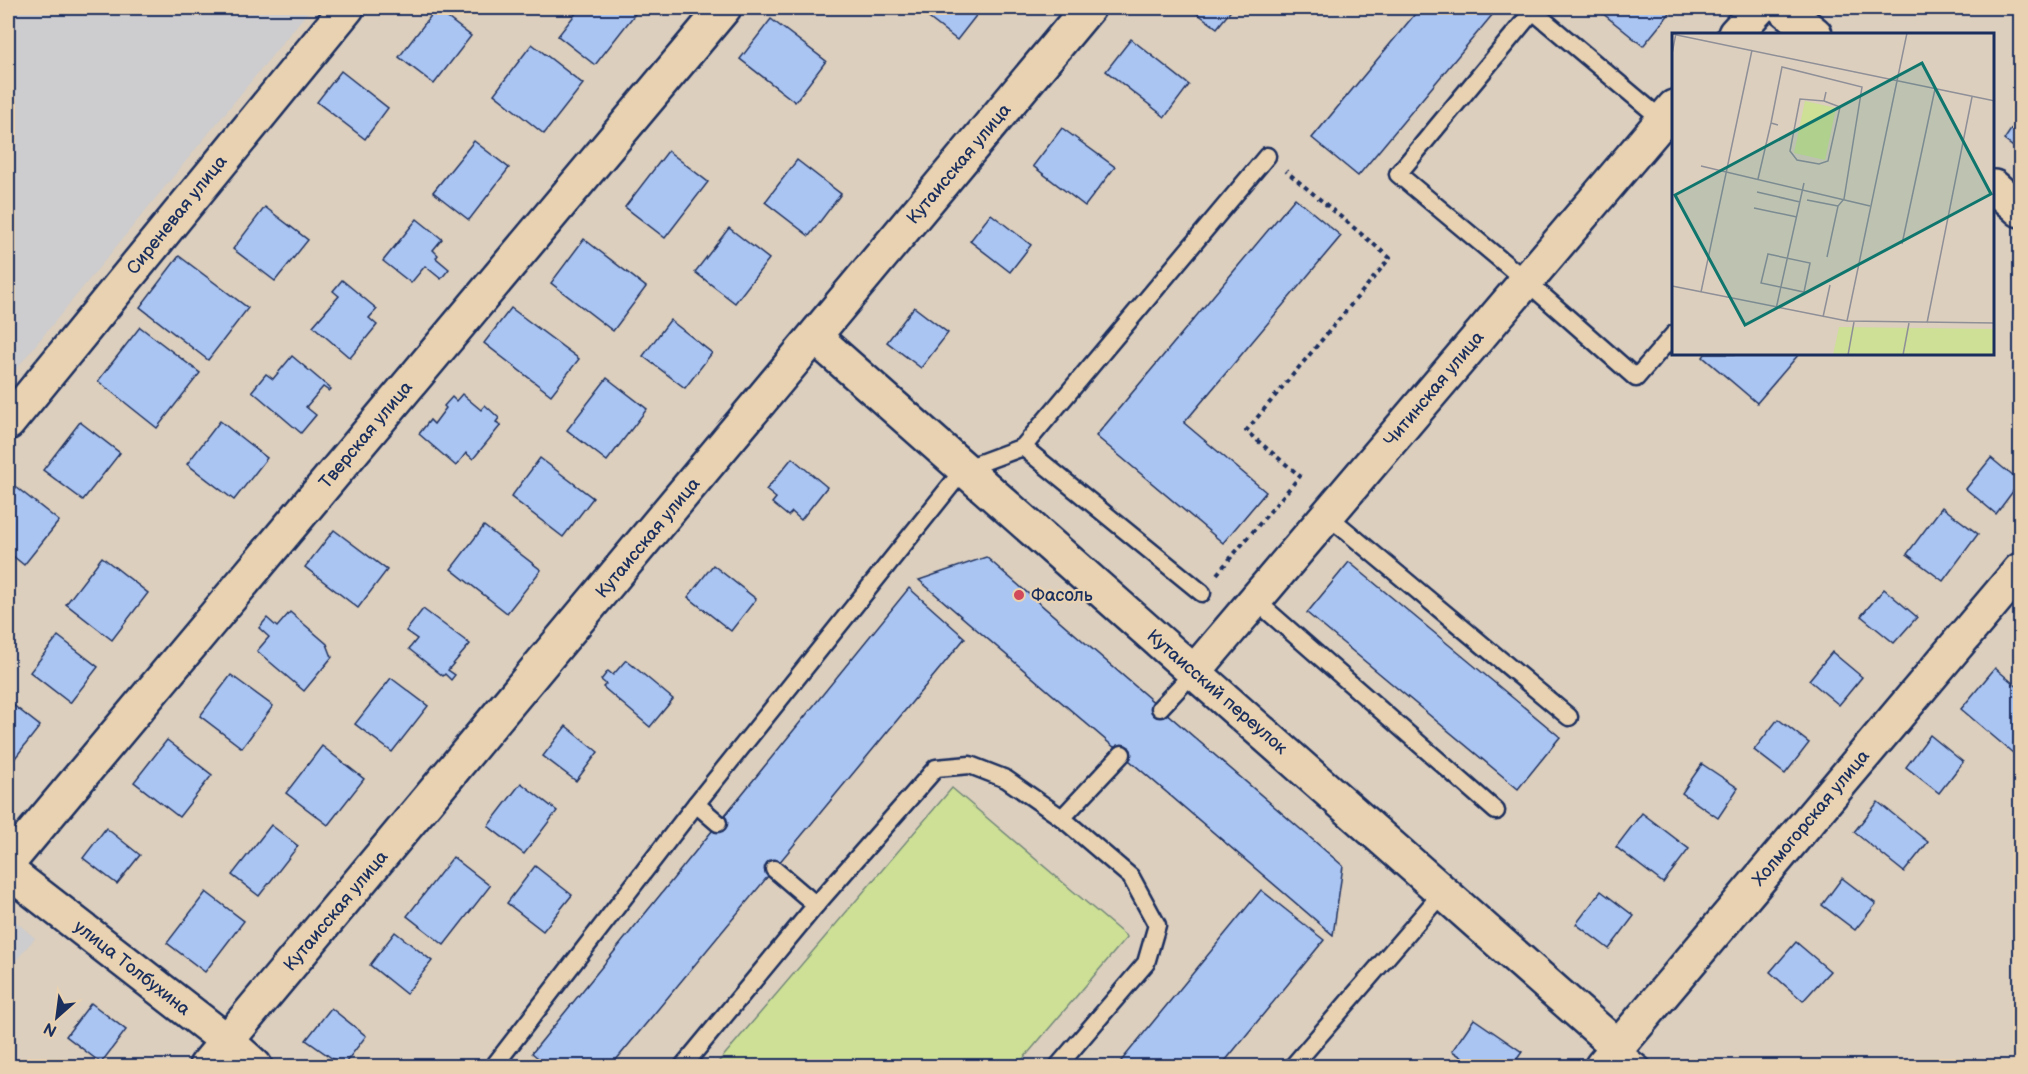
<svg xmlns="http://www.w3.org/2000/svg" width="2028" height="1074" viewBox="0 0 2028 1074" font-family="'Balsamiq Sans',sans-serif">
<rect width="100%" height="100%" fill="#dccfbe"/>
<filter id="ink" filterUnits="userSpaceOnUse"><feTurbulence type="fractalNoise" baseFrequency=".0167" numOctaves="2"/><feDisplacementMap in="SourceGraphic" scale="12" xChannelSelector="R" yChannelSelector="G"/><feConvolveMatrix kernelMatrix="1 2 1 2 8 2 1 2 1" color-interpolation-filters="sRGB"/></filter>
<g filter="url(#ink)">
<g fill="#cdccce">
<polygon points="8,8 311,8 8,379"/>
<polygon points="8,915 35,938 8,970"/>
</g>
<polygon fill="#cde095" stroke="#74887a" stroke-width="1.5" points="952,788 1127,937 1017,1066 715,1066"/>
<g fill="#abc5f2" stroke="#1b2f5e" stroke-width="1.5">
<polygon points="580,8 627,8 635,14 595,65 558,36"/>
<polygon points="918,8 982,8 957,40 917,9"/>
<polygon points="1190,8 1233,8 1217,28"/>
<polygon points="1420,8 1498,8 1358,176 1312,138"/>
<polygon points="1596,8 1674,8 1643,46"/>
<polygon points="436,9 471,36 434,84 399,57"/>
<polygon points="771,19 826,61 795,102 740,59"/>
<polygon points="1131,39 1189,85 1165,117 1106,71"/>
<polygon points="532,44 583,84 544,134 494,94"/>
<polygon points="341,71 388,108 365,139 317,102"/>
<polygon points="2020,116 2020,152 2004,140"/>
<polygon points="1062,128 1115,167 1085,206 1033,166"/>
<polygon points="474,141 509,168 469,220 433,192"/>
<polygon points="668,151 708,182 665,238 625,207"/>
<polygon points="797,160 841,194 809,236 765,202"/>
<polygon points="1295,198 1341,236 1184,423 1266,492 1223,543 1096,436"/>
<polygon points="265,207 308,240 275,281 233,249"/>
<polygon points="991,214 1031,245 1010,272 970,241"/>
<polygon points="417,219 442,239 433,250 438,255 436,258 449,269 441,279 425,266 411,283 383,261"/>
<polygon points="729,228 769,259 735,303 695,272"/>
<polygon points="584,239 646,287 613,331 551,283"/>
<polygon points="179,256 248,308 208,360 140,307"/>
<polygon points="342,280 377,309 369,318 377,325 350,358 313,326 339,296 333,291"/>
<polygon points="914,307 948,333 921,368 887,342"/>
<polygon points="511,308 579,359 551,395 484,343"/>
<polygon points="670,320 712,353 685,388 643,356"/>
<polygon points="140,327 200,373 157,428 98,381"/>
<polygon points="1705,354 1799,354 1757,403 1703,357"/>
<polygon points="292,356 331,389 329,391 323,387 306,407 316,415 301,433 252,391 266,374 273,379"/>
<polygon points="607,378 647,409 607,461 567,430"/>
<polygon points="462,394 481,410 485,405 499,418 496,422 501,425 473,459 466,453 456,466 419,434 430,420 434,424 446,408 444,406 452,397 456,401"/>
<polygon points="220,421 267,458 234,500 187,464"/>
<polygon points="80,422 120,453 83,500 43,470"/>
<polygon points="540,458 593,498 563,537 511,497"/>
<polygon points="792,458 827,487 801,520 792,512 788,516 772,503 776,498 766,490"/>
<polygon points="1991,458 2020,482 1996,514 1966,489"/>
<polygon points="16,487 59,521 24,565 8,552 8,498"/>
<polygon points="1942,507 1978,534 1943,581 1907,554"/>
<polygon points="484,526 541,570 507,613 451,569"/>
<polygon points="334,530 387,570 358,608 305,567"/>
<polygon points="102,557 148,593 112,640 66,604"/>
<polygon points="986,557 1343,866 1333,935 919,580"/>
<polygon points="1349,562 1560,737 1518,789 1307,613"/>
<polygon points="713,565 756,599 731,631 688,597"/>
<polygon points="909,588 965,638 611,1066 548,1066 532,1053"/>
<polygon points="1884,589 1917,617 1894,643 1861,616"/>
<polygon points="423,609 470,644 448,670 455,675 451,680 445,674 443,676 409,649 417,639 406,631"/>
<polygon points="290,612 327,644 332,657 304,691 257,651 269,637 259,628 267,618 277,627"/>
<polygon points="58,636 98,667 70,703 30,672"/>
<polygon points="1832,652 1862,677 1839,705 1809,680"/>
<polygon points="626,660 673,699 650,727 603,687 606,684 601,680 608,671 613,675"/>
<polygon points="1995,668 2020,689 2020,759 1961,709"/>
<polygon points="231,675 273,706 242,748 200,716"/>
<polygon points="391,678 428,706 392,752 355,724"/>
<polygon points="8,701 40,726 8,767"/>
<polygon points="1778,719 1809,743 1785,774 1754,750"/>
<polygon points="566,726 598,752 576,781 543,756"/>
<polygon points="1930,735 1963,762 1939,793 1906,767"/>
<polygon points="167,740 212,775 179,817 134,782"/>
<polygon points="322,746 364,779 328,825 286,793"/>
<polygon points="1702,764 1738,788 1718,818 1682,793"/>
<polygon points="521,783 557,811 524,854 488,826"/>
<polygon points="1878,802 1928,842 1904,872 1854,832"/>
<polygon points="1642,813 1689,849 1663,883 1616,847"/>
<polygon points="271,825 298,846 259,896 232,875"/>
<polygon points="106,828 140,855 117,884 83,858"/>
<polygon points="453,857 490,886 444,945 407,916"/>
<polygon points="535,866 572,895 543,931 507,903"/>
<polygon points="1842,878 1876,904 1855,930 1822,905"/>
<polygon points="1261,890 1324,940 1221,1066 1117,1066"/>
<polygon points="1601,891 1634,916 1609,949 1576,924"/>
<polygon points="206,892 244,921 205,972 167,943"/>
<polygon points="395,932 432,961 406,994 370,965"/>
<polygon points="1796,942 1830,971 1803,1001 1770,972"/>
<polygon points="91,1003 126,1030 101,1063 66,1036"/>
<polygon points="331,1008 366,1036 343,1066 306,1040"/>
<polygon points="1474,1019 1522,1052 1512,1066 1475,1066 1452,1051"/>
</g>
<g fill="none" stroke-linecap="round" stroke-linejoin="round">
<g stroke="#1b2f5e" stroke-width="21">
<g id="service">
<polyline points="1666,123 1533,11 1398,174 1526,281 1636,378 1674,334"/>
<polyline points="1023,447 1202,593"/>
<polyline points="1327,515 1569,717"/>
<polyline points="1255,600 1496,811"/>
<polyline points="1160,708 1194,672"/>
<polyline points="696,804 718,823"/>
<polyline points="1062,818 1122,754"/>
<polyline points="774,869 816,905"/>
<polyline points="1618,1047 1642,1066"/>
<polyline points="494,1066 696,804 964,469 1023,447 1267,156"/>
<polyline points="683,1066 816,905 936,768 970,765 1006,779 1062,818 1131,877 1157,925 1146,963 1058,1066"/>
<polyline points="1293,1066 1443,892"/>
</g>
</g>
<g stroke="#1b2f5e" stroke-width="38">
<g id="minor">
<polyline points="1783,8 1815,34"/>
<polyline points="1735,34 1759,8"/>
<polyline points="1994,187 2020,210"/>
<polyline points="815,337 1618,1047"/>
<polyline points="8,423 347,8"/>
<polyline points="1194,672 1674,107"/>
<polyline points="8,863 724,8"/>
<polyline points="8,871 227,1041 255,1066"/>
<polyline points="206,1066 1088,8"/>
<polyline points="1602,1066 2020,570"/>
</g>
</g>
<polyline stroke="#1b2f5e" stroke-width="4" stroke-dasharray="4.5 4.5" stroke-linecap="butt" points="1217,574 1300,476 1246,431 1390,258 1286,171"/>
<use href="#service" stroke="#e8d2b1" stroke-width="16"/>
<use href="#minor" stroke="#e8d2b1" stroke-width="33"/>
</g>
</g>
<circle fill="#d1495b" stroke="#e8d2b1" stroke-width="2" cx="1019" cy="595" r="6"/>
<g text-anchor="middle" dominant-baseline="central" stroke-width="4.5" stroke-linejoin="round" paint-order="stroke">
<g font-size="18" fill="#1b2f5e" stroke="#e8d2b1">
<text transform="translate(959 164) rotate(-50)">Кутаисская улица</text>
<text transform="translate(177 215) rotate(-51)">Сиреневая улица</text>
<text transform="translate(1434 389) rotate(-50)">Читинская улица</text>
<text transform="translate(366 435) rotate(-50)">Тверская улица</text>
<text transform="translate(648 538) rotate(-50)">Кутаисская улица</text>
<text transform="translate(1217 692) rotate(41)">Кутаисский переулок</text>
<text transform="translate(1811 818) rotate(-50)">Холмогорская улица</text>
<text transform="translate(336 911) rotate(-50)">Кутаисская улица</text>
<text transform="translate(132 968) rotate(38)">улица Толбухина</text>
</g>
<g font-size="18" fill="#1b2f5e" stroke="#e8d2b1" text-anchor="start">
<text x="1031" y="595">Фасоль</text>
</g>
</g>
<g transform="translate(1672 33)">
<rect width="322" height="322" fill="#dccfbe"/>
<path d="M133,68L164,75L153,127L122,120ZM167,294L322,296V322H161Z" fill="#cde095"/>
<path fill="none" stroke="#8f8f98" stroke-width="1.5" d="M0,1L323,68M0,21L4,0M152,68L168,74L156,128L147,131L125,127L118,118L128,66L152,68L154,59M99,90L110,34L190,54L172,166L166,173L155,224M29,133L198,173M86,146L99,90L106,92M85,159L128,169M135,167L166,173M82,175L125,184M230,211L263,56M96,221L138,230L132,259L89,250ZM0,253L175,288L323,290M29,259L80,17M104,276L132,150M151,284L158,252M175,288L235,0M255,290L300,64M176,322L182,289M231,322L237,290"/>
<path fill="#0f766e" fill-opacity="0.15" stroke="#0f766e" stroke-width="3" d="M250,30L319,161L73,292L3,162Z"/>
<rect width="322" height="322" fill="none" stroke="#1b2f5e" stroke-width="3"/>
</g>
<rect width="2028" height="1074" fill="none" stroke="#e8d2b1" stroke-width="30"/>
<rect x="15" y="15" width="1998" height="1044" fill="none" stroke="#1b2f5e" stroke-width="2" filter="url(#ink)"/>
<g transform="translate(57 1017) rotate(208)" stroke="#e8d2b1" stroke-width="4.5" paint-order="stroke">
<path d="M0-4.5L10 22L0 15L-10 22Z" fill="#1b2f5e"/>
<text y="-9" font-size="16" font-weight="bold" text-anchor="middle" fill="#1b2f5e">N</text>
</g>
</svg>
